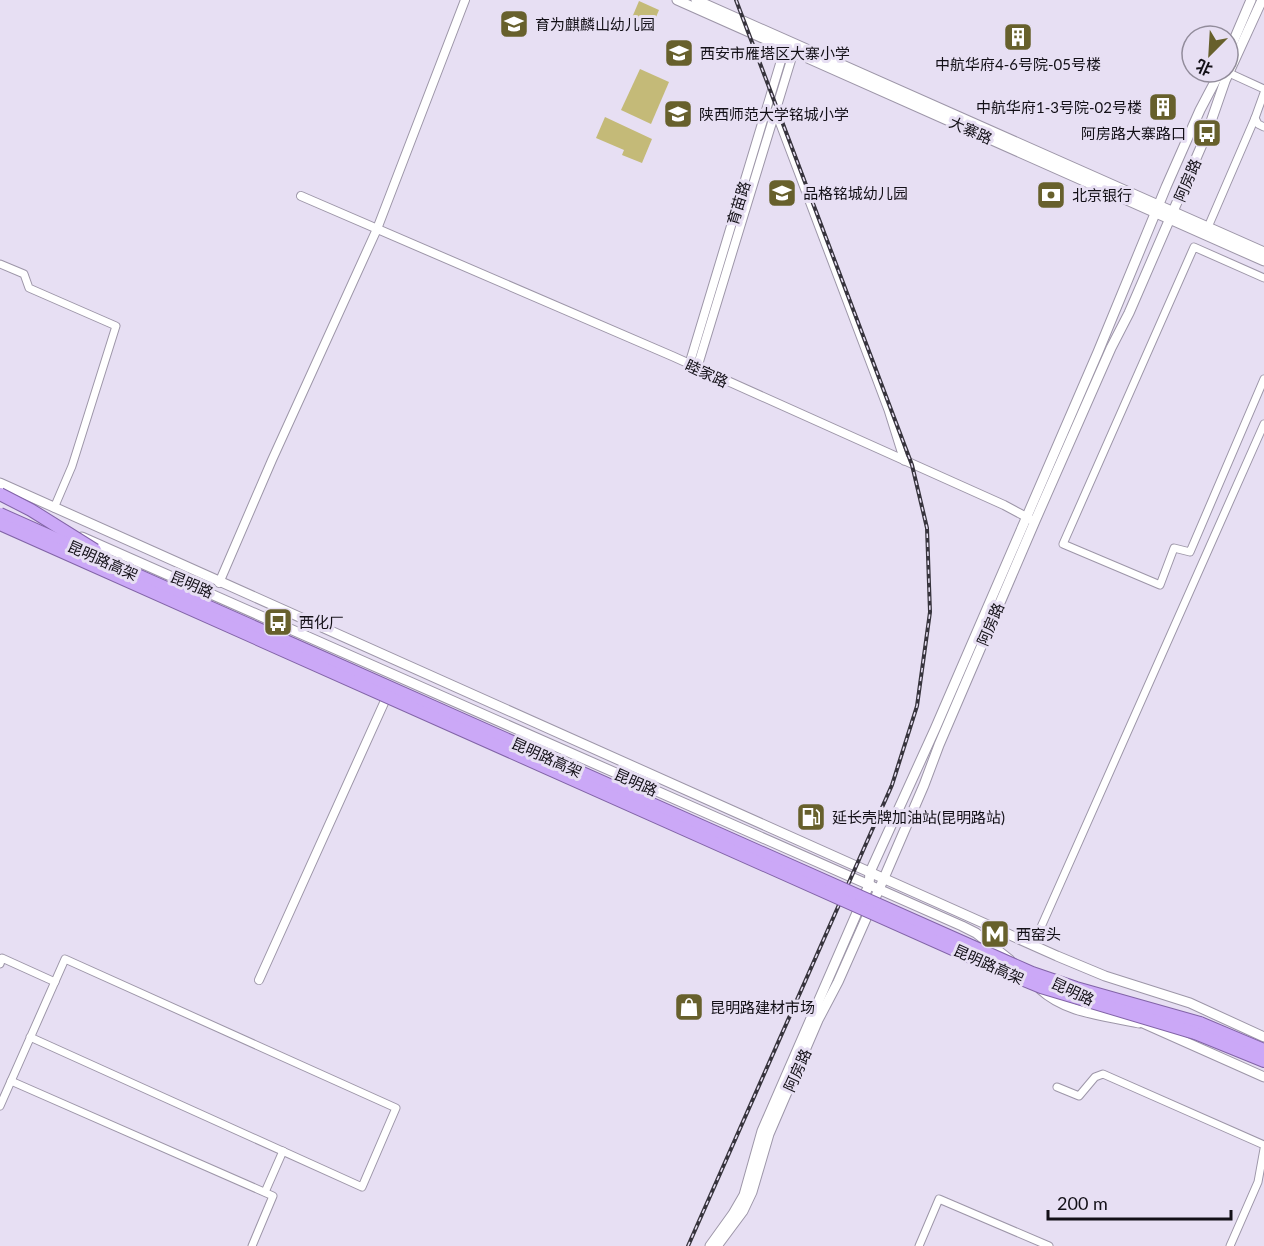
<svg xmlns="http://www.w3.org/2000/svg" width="1264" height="1246" viewBox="0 0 1264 1246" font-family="Lato,'Noto Sans SC',sans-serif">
<rect width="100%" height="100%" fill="#e7dff3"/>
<g fill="#c4ba78">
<polygon points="639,1 659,10 651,29 631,20"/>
<polygon points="640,69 669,82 651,124 621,110"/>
<polygon points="605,117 652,139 642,163 622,155 624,150 596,138"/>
</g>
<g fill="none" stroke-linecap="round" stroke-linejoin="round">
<g stroke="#9d96a8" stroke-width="9">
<g id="minor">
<polyline points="1229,73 1264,89"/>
<polyline points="1264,93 1255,118 1258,124 1264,127"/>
<polyline points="775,111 888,410 904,461"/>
<polyline points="1208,227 1255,118"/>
<polyline points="0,264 24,274 29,288 116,326 72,466 54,508"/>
<polyline points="1264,278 1194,247 1063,544 1160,585 1174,548 1190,552 1264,379"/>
<polyline points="1033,945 1264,424"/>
<polyline points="0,964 2,958 55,982"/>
<polyline points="11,1081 273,1196 252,1246"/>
<polyline points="1057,1087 1079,1096 1095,1077 1103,1074 1264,1145"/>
<path d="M0,1106C22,1057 43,1008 65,959L396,1108L362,1187L30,1037"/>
<polyline points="265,1192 283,1151"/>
<polyline points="919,1246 939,1199 1049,1246"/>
<polyline points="1230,1246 1258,1182 1264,1149"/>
</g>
</g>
<g stroke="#9d96a8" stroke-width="10">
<g id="tertiary">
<polyline points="301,196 672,356 1004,505 1032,520"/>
<polyline points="689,365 786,44"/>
<polyline points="697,368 795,47"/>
<polyline points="219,583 272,460 377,229 465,0"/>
<polyline points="259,980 388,694"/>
</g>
</g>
<g stroke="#9d96a8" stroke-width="11">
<g id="secondary">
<polyline points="677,0 1264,261"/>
<polyline points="696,0 1264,252"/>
<polyline points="1228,54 1251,0"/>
<polyline points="0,483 1057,956 1105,976 1190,1003 1264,1037"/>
<polyline points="82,537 962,926 976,933 1010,960"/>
<path d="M1040,989C1067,1014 1105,1015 1139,1023"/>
<polyline points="1136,1020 1264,1077"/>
<polyline points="710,1246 733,1214 744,1195 762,1131 869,885 870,872 935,729 1098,352 1166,187 1200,110 1220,72"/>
<polyline points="717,1246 743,1211 752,1192 769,1134 818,1020 838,982 884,878 924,785 939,745 1035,521 1111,348 1129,313 1207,133 1225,81 1262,0"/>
</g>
</g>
<g stroke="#8264a7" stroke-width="14">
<g id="trunk">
<polyline points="1200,1023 1264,1050"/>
<polyline points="1195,1033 1264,1061"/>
</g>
</g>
<use href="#minor" stroke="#fff" stroke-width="7"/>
<use href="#tertiary" stroke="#fff" stroke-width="8"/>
<use href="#secondary" stroke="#fff" stroke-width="9"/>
<use href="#trunk" stroke="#cba8f7" stroke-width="12"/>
<g stroke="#37343d" stroke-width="4">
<polyline id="rail" points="688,1246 892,785 917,706 930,612 927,528 912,465 736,0"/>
</g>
<use href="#rail" stroke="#e7dff3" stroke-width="1.5" stroke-dasharray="4.5" stroke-linecap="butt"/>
<g stroke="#8264a7" stroke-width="14" stroke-linecap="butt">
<g id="trunk-bridge">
<polyline points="0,494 31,510 95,550"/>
<polyline points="0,514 1032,973 1076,988 1200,1023"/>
<polyline points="0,524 1002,971 1041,987 1195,1033"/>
</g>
</g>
<use href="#trunk-bridge" stroke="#cba8f7" stroke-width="12"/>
</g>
<defs>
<g id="school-square" transform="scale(1.5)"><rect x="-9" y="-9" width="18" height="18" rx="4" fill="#67602c" stroke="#e7dff3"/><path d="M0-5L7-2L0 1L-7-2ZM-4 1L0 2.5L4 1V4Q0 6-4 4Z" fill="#fff"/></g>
<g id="building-square" transform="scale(1.5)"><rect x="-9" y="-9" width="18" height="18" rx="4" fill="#67602c" stroke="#e7dff3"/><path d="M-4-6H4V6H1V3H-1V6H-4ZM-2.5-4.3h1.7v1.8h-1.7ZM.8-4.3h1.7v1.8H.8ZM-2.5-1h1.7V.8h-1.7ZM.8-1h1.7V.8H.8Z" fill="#fff"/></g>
<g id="bus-square" transform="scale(1.5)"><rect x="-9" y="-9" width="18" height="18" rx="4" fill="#67602c" stroke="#e7dff3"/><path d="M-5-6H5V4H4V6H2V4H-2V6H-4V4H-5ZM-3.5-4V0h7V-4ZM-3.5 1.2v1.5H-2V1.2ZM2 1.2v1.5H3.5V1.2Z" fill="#fff"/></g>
<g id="bank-square" transform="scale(1.5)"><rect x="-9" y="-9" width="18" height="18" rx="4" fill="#67602c" stroke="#e7dff3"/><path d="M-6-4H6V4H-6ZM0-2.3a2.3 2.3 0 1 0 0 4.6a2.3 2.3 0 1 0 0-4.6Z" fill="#fff"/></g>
<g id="fuel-square" transform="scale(1.5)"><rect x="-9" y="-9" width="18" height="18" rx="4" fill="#67602c" stroke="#e7dff3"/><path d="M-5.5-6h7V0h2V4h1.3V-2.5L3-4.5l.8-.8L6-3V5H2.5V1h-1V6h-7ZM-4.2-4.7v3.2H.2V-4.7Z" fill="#fff"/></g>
<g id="metro-square" transform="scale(1.5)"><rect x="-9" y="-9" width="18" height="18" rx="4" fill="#67602c" stroke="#e7dff3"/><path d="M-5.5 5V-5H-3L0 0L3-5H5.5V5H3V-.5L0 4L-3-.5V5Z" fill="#fff"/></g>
<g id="shop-square" transform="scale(1.5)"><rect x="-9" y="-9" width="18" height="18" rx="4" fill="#67602c" stroke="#e7dff3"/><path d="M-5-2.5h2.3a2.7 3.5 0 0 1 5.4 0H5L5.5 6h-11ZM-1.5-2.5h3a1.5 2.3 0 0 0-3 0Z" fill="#fff"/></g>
</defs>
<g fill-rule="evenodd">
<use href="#school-square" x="514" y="24"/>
<use href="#building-square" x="1018" y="37"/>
<use href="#school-square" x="679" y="53"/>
<use href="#building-square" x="1163" y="107"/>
<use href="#school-square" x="678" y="114"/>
<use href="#bus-square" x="1207" y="133"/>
<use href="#school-square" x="782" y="193"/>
<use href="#bank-square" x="1051" y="195"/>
<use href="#bus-square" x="278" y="622"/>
<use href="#fuel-square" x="811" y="817"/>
<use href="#metro-square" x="995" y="934"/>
<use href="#shop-square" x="689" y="1007"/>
</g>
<g text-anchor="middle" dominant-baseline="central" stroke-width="6" stroke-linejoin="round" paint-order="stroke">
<g font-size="15" fill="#131017" stroke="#e7dff3" text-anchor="start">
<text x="535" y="24">育为麒麟山幼儿园</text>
<text x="700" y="53">西安市雁塔区大寨小学</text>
<text x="1018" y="64" text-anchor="middle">中航华府4-6号院-05号楼</text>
<text x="1142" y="107" text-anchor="end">中航华府1-3号院-02号楼</text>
<text x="699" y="114">陕西师范大学铭城小学</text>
<text x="1186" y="133" text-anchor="end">阿房路大寨路口</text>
<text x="803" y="193">品格铭城幼儿园</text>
<text x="1072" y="195">北京银行</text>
<text x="299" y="622">西化厂</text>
<text x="832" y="817">延长壳牌加油站(昆明路站)</text>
<text x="1016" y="934">西窑头</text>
<text x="710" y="1007">昆明路建材市场</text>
</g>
<g font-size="15" fill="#131017" stroke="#e7dff3">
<text transform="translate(971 130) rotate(24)">大寨路</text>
<text transform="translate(1187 180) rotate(-67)">阿房路</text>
<text transform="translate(738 203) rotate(-73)">育苗路</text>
<text transform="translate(707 373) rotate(25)">睦家路</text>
<text transform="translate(103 560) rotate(24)">昆明路高架</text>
<text transform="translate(192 584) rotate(23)">昆明路</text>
<text transform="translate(990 624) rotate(-67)">阿房路</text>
<text transform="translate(547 757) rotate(24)">昆明路高架</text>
<text transform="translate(636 782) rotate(24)">昆明路</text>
<text transform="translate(989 964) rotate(24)">昆明路高架</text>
<text transform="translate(1073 991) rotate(25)">昆明路</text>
<text transform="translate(797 1070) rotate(-66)">阿房路</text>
</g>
</g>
<g transform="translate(1210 54) rotate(204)"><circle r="28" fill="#e7dff3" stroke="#928c9b" stroke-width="1.5"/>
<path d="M0-4.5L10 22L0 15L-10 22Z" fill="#67602c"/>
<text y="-9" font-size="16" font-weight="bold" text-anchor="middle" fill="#131017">北</text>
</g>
<path d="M1048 1210v9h183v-9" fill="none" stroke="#131017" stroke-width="3"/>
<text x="1057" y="1210" font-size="18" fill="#131017" stroke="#e7dff3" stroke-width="4.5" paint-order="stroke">200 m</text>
</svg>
